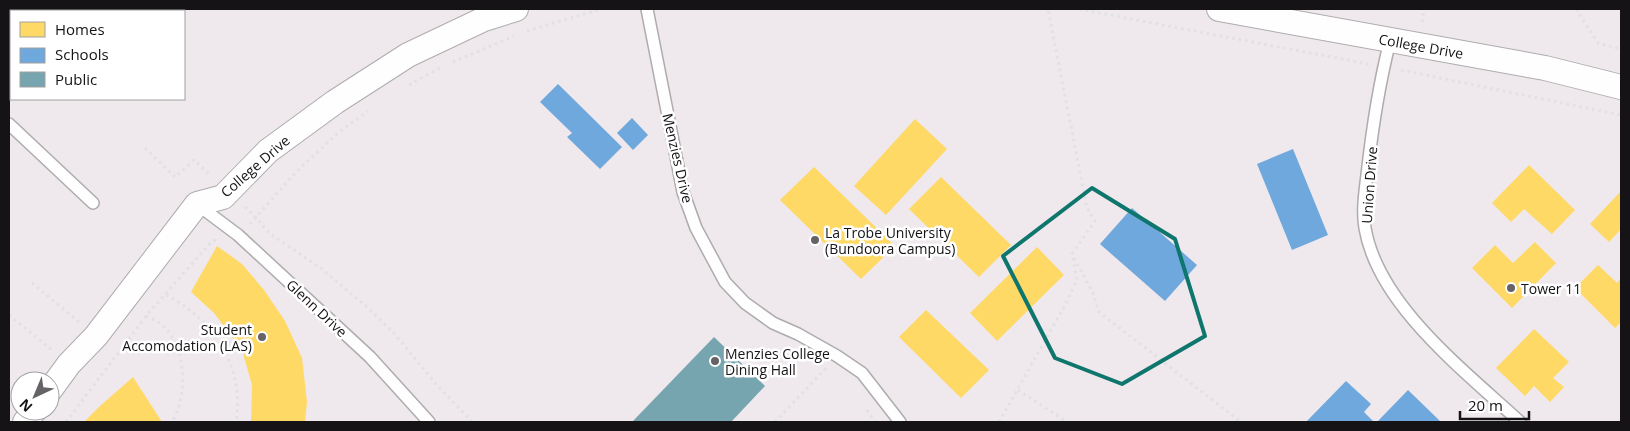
<svg xmlns="http://www.w3.org/2000/svg" width="1630" height="431" viewBox="0 0 1630 431" font-family="'Open Sans',sans-serif">
<rect width="100%" height="100%" fill="#faf8f9"/>
<path fill="#efe8ed" fill-rule="evenodd" d="M9,9H1621V422H9ZM11,11H184V99H11ZM20,381H50V411H20Z"/>
<g fill="#ffd966">
<polygon points="915,119 947,149 886,215 854,186"/>
<polygon points="1529,165 1575,210 1552,234 1524,209 1511,222 1492,203"/>
<polygon points="814,167 895,246 861,279 780,200"/>
<polygon points="941,177 1011,245 979,277 909,209"/>
<polygon points="1621,191 1621,229 1609,242 1590,224"/>
<polygon points="1535,242 1556,263 1512,308 1472,268 1495,245 1513,263"/>
<polygon points="217,246 242,264 264,290 285,321 302,358 307,402 305,422 251,422 252,385 242,350 214,313 191,292"/>
<polygon points="1037,247 1064,275 997,341 970,313"/>
<polygon points="1598,265 1617,283 1621,278 1621,322 1615,328 1575,288"/>
<polygon points="926,310 989,370 961,398 899,337"/>
<polygon points="1534,329 1569,362 1553,378 1564,387 1550,402 1534,386 1525,396 1496,368"/>
<polygon points="133,377 162,422 84,422 100,406"/>
</g>
<g fill="#6fa8dc">
<polygon points="558,84 622,147 600,169 567,137 572,133 540,102"/>
<polygon points="632,118 648,135 633,150 617,133"/>
<polygon points="1293,149 1328,235 1292,250 1257,164"/>
<polygon points="1132,208 1197,265 1165,301 1100,244"/>
<polygon points="1346,381 1371,404 1364,412 1374,422 1306,422"/>
<polygon points="1408,390 1441,422 1377,422"/>
</g>
<polygon fill="#76a5af" points="714,337 765,386 731,422 632,422"/>
<g fill="none" stroke-linecap="round" stroke-linejoin="round">
<g stroke="#aeacad" stroke-width="14">
<g id="lane">
<polyline points="647,9 683,192 696,228 725,282 745,303 773,323 798,334 837,356 862,373 900,422"/>
<path d="M1390,41C1379,84 1372,130 1367,175C1365,191 1362,211 1365,228C1378,305 1465,371 1520,422"/>
<polyline points="9,124 93,203"/>
<polyline points="198,205 238,235 370,357 429,422"/>
</g>
</g>
<g stroke="#aeacad" stroke-width="26">
<g id="street">
<polyline points="1219,9 1545,68 1621,87"/>
<polyline points="50,390 69,364 96,336 197,204 223,197 268,151 335,102 408,55 484,19 516,9"/>
<polyline points="25,422 34,411"/>
</g>
</g>
<g stroke="#e1e1e1" stroke-width="3" stroke-dasharray="2.5 4" stroke-linecap="butt">
<polyline points="1079,9 1368,64"/>
<polyline points="1576,9 1598,43 1621,49"/>
<polyline points="1422,22 1424,9"/>
<polyline points="527,31 601,9"/>
<polyline points="453,62 514,36"/>
<polyline points="1401,70 1621,115"/>
<polyline points="409,85 440,68"/>
<polyline points="145,148 175,177 194,160 211,176"/>
<polyline points="245,207 256,217 269,233 322,269 368,308 392,331 437,385 472,422"/>
<polyline points="250,224 296,172 339,132 368,111"/>
<polyline points="1074,258 1093,293 1099,312 1241,422"/>
<polyline points="32,283 79,322"/>
<path d="M166,295C214,319 245,368 236,422"/>
<polyline points="9,315 51,349"/>
<path d="M146,316C152,319 159,322 163,326C187,348 188,396 172,422"/>
<polyline points="1018,390 1067,422"/>
<polyline points="867,410 875,421"/>
<polyline points="66,422 146,316 212,241 216,240"/>
<polyline points="775,422 826,368"/>
<polyline points="999,422 1064,307 1077,280 1072,254 1095,221 1087,208 1048,9"/>
</g>
<use href="#lane" stroke="#fefefe" stroke-width="11"/>
<use href="#street" stroke="#fefefe" stroke-width="24"/>
</g>
<path fill="none" stroke="#0f766e" stroke-width="4" stroke-linejoin="round" d="M1092,188L1175,239L1205,336L1122,384L1055,358L1003,256Z"/>
<g fill="#656365" stroke="#fff" stroke-width="2">
<circle cx="815" cy="240" r="5"/>
<circle cx="1511" cy="288" r="5"/>
<circle cx="262" cy="337" r="5"/>
<circle cx="715" cy="361" r="5"/>
</g>
<g text-anchor="middle" dominant-baseline="central" stroke-width="5" stroke-linejoin="round" paint-order="stroke">
<g font-size="14" fill="#151315" stroke="#fff">
<text transform="translate(1421 46) rotate(10)">College Drive</text>
<text transform="translate(678 158) rotate(77)">Menzies Drive</text>
<text transform="translate(255 166) rotate(-41)">College Drive</text>
<text transform="translate(1369 185) rotate(-86)">Union Drive</text>
<text transform="translate(317 308) rotate(43)">Glenn Drive</text>
</g>
<g font-size="14" fill="#151315" stroke="#fff" text-anchor="start">
<text x="825" y="232">La Trobe University<tspan x="825" dy="16">(Bundoora Campus)</tspan></text>
<text x="1521" y="288">Tower 11</text>
<text x="252" y="329" text-anchor="end">Student<tspan x="252" dy="16">Accomodation (LAS)</tspan></text>
<text x="725" y="353">Menzies College<tspan x="725" dy="16">Dining Hall</tspan></text>
</g>
</g>
<rect width="1630" height="431" fill="none" stroke="#151315" stroke-width="20"/>
<rect x="10" y="10" width="175" height="90" fill="#ffffff" stroke="#a1a1a1"/>
<rect x="20" y="22" width="25" height="15" fill="#ffd966" stroke="#a1a1a1"/>
<text x="55" y="35" font-size="15" fill="#151315">Homes</text>
<rect x="20" y="48" width="25" height="15" fill="#6fa8dc" stroke="#a1a1a1"/>
<text x="55" y="60" font-size="15" fill="#151315">Schools</text>
<rect x="20" y="72" width="25" height="15" fill="#76a5af" stroke="#a1a1a1"/>
<text x="55" y="85" font-size="15" fill="#151315">Public</text>
<g transform="translate(35 396) rotate(224)"><circle r="24" fill="#ffffff" stroke="#a1a1a1"/>
<path d="M0-4L9 19L0 12L-9 19Z" fill="#656365"/>
<text y="-8" font-size="14" font-weight="bold" text-anchor="middle" fill="#151315">N</text>
</g>
<path d="M1460 411v8h69v-8" fill="none" stroke="#151315" stroke-width="2.5"/>
<text x="1468" y="411" font-size="15" fill="#151315" stroke="#ffffff" stroke-width="4" paint-order="stroke">20 m</text>
</svg>
